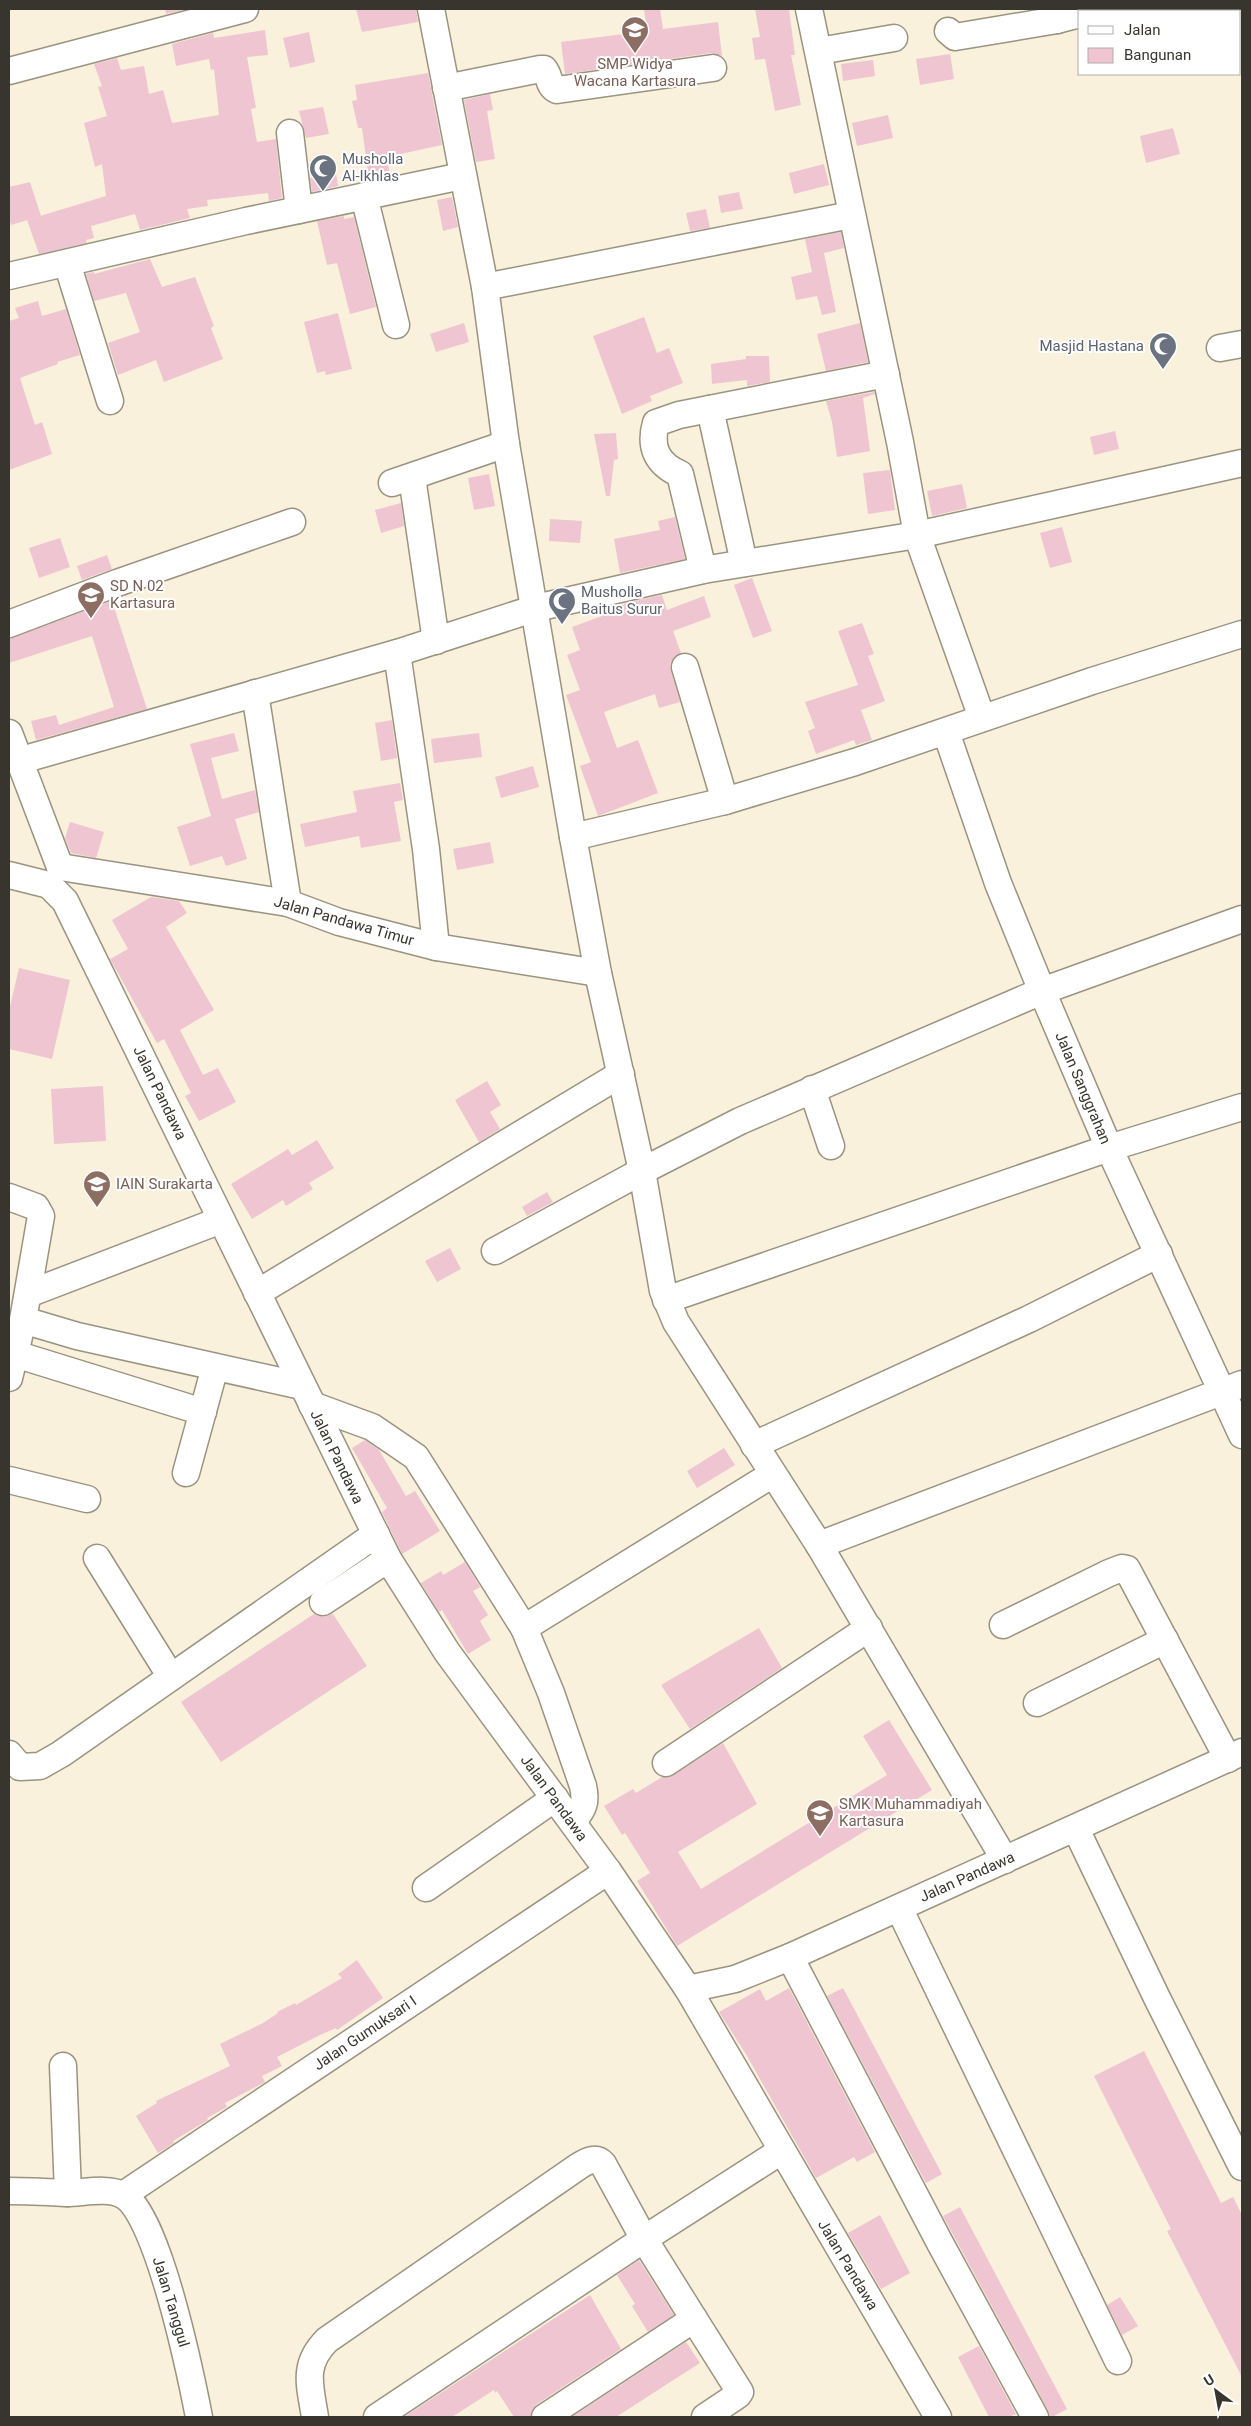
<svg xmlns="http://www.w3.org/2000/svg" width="1251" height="2426" viewBox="0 0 1251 2426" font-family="Roboto,sans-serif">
<rect width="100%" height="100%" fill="#f9f1dc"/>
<g fill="#efc5d2">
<polygon points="165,9 187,9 166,14"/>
<polygon points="356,9 416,9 418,22 362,32"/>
<polygon points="644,9 660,9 663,29 718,22 722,56 711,53 565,74 561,42 647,31"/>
<polygon points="755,9 789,9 795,55 791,55 801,105 775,111 765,59 755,60 752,38 760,37"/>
<polygon points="265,30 268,55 247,57 256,108 251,109 257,142 276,139 282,198 269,201 268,193 207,200 208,206 187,209 190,218 140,230 135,214 91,226 94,238 86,240 87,243 39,254 27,220 106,196 102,164 95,167 84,123 107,116 98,87 102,86 94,64 117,58 121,70 144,66 149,94 163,90 172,123 219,115 214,69 211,70 209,59 176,66 172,44 213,33 214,38"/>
<polygon points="309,32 315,62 290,68 283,38"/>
<polygon points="950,54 954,79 920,85 916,59"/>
<polygon points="873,60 875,76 843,81 841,64"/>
<polygon points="428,73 442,145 387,157 390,176 369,180 362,128 358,128 352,101 357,100 355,85"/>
<polygon points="490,94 493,110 487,111 495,159 476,162 464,100"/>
<polygon points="323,107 329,134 306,138 299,111"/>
<polygon points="888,115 893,138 857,146 852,123"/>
<polygon points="1173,128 1180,154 1146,163 1140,136"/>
<polygon points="824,164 829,185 794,194 789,173"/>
<polygon points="336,173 338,186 312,192 310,178"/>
<polygon points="30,182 41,216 11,225 9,216 9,187"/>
<polygon points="739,192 743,209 721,213 718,196"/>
<polygon points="452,197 458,227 443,231 437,200"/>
<polygon points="706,209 710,228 690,231 686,213"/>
<polygon points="344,216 344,219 354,217 376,307 350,314 337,263 327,265 317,221"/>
<polygon points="841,232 844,248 824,253 836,312 822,315 817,296 796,300 791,277 812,272 805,239"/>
<polygon points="150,259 162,287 195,277 214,326 211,328 223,359 164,382 156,360 118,375 108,343 140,332 126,293 94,301 86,274 94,272 94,274"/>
<polygon points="38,301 42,316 66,309 80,355 57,362 58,364 20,378 35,425 42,422 52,454 9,470 9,321 19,318 15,308"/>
<polygon points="338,313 352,369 326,375 325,371 317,373 304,322"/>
<polygon points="644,317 657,353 669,348 683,383 650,396 652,401 622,414 593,336"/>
<polygon points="464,323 469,342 436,352 430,334"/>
<polygon points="860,323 868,362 826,371 817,334"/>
<polygon points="746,356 769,356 770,382 747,386 747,380 712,384 711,364 746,359"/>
<polygon points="874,392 875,394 863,398 870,451 837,457 832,422 826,401"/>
<polygon points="1115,431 1119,449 1094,455 1090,437"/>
<polygon points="616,433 618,459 614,460 610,496 606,496 594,434"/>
<polygon points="890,470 895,510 868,514 863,473"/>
<polygon points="489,474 495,506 474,510 468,478"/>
<polygon points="962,484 967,508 932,516 927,491"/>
<polygon points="401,503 404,526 381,533 375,510"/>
<polygon points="675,517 685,559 620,573 614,539 660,530 658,521"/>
<polygon points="550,519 582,521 580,543 549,541"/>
<polygon points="1062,527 1072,562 1050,568 1040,533"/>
<polygon points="60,538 70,567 39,578 29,548"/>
<polygon points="107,555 112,569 82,580 77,566"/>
<polygon points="752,578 772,631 753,638 734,585"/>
<polygon points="662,595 667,610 704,596 711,617 673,631 681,653 674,657 670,664 671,671 680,702 659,708 655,694 604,712 617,748 638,740 658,793 598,816 580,766 591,762 566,695 580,690 567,655 580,650 572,627 624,608 623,605 626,603"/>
<polygon points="112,601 147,709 36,740 31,721 56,715 59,725 114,707 92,636 9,663 9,639"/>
<polygon points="862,623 874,654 868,656 885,701 861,710 872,740 856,745 854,740 816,754 808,731 815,728 805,702 858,685 838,631"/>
<polygon points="392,720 397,758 381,761 375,723"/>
<polygon points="234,733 239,751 211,758 222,799 255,790 259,812 235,819 247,859 226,866 222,856 190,866 177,827 211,816 190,744"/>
<polygon points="479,733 482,757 434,763 431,739"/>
<polygon points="533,766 539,787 501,798 495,777"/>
<polygon points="400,783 403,800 394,802 401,841 361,848 359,836 305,847 300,824 357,812 353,791"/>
<polygon points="70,822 104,832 96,858 71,853 65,838"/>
<polygon points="490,842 494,863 457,870 453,849"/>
<polygon points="151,897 179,901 187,913 166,927 214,1010 180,1030 203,1075 218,1068 236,1102 199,1121 185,1096 191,1093 164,1039 157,1043 110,959 128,949 112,920"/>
<polygon points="19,968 70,980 52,1059 9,1049 9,1011"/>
<polygon points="487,1081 501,1105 490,1112 500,1129 479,1142 455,1100"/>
<polygon points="103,1086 106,1141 54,1144 51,1089"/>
<polygon points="317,1140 334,1168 309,1183 313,1189 286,1206 283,1200 252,1219 231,1184 288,1149 292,1155"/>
<polygon points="547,1192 553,1202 527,1216 522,1207"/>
<polygon points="450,1248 461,1269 437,1282 425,1261"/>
<polygon points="365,1440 379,1450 406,1496 415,1491 440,1531 402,1554 382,1512 387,1508 352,1448"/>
<polygon points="724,1448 735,1465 697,1488 687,1471"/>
<polygon points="465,1562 480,1587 473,1591 488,1615 480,1621 491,1640 468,1654 442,1610 439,1612 421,1583 441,1571 443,1575"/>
<polygon points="314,1614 323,1617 333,1614 367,1666 221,1762 181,1702"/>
<polygon points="759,1628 782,1668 690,1729 661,1685"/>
<polygon points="889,1720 932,1790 677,1946 637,1881 650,1873 625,1833 622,1835 604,1806 633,1789 636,1793 662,1777 674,1775 723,1743 757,1804 678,1852 701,1889 887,1775 863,1736"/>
<polygon points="357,1960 383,1998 337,2030 336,2028 320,2035 277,2057 282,2066 262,2076 265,2082 225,2103 227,2107 207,2118 208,2120 173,2141 174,2143 158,2153 136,2116 157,2103 156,2101 230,2066 220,2044 263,2023 278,2013 277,2012 295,2003 296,2005 342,1978 338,1974"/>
<polygon points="789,1988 875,2152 857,2162 854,2157 816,2178 747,2056 719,2012 760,1989 766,2001"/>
<polygon points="843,1988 942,2174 926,2183 827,1996"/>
<polygon points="1144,2051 1221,2203 1233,2197 1242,2215 1242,2377 1167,2231 1171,2229 1094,2076"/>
<polygon points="960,2207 1067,2409 1052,2417 1050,2417 1048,2410 943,2216"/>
<polygon points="880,2215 910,2273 881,2289 848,2233"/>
<polygon points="639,2260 674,2315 648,2332 632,2306 635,2304 617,2275"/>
<polygon points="590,2295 621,2349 537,2404 532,2410 530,2417 514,2417 497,2391 495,2393 494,2390 452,2417 404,2417"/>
<polygon points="1120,2297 1138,2326 1122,2335 1107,2305"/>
<polygon points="686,2342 700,2363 616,2417 572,2417"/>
<polygon points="979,2346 1016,2414 1008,2417 989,2417 958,2357"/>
</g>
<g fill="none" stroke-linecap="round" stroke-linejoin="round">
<g stroke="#9a9380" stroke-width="29">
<g id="minor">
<polyline points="431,9 485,287 506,444 573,837 598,973 642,1171 663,1291 676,1322 819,1545 1005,1860"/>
<polyline points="809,9 900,442 917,535 982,718"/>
<polyline points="1054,9 1057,20 1080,14"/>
<polyline points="948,31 955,37 1057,20"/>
<polyline points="819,51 894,38"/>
<polyline points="9,71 245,9"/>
<path d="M446,88L540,69H544C550,76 548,86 557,90L713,68"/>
<polyline points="290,133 299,210"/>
<polyline points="364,196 396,325"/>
<polyline points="67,263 110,401"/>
<polyline points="9,276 246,221 462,176"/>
<polyline points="485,287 851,215"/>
<polyline points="1220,348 1242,344"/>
<polyline points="710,409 744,563"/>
<polyline points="412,477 436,641"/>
<polyline points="392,483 506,444"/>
<path d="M703,570L680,474C657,464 649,447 656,423L679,415L886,374"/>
<polyline points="9,624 117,583 292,522"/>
<polyline points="685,667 725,801"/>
<polyline points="255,693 288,903"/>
<polyline points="946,732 998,883 1042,991 1109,1148 1242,1435"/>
<polyline points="9,733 60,867"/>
<polyline points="18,761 397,653"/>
<polyline points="573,837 725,801 855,762 1092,681 1242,634"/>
<polyline points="60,867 288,903 339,922 436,947 598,973"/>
<polyline points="9,875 49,885 65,901 388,1559 447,1652 608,1871 688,1989 938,2417"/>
<polyline points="436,947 426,849 397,653 536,608 703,570 917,535 1242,463"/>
<polyline points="812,1089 831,1146"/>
<polyline points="9,1197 36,1207 41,1216 23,1320 9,1378"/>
<polyline points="495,1251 642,1171 740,1121 1042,991 1242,919"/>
<polyline points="257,1293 621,1074"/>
<polyline points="28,1294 221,1220"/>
<polyline points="666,1300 1109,1148 1242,1107"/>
<polyline points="23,1320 77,1336 302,1386"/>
<polyline points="15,1354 203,1412"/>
<polyline points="312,1405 372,1427 416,1457 524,1628"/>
<polyline points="754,1445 1029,1319 1159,1254"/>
<polyline points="186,1473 215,1367"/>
<polyline points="9,1480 87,1499"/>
<polyline points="819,1545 1242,1384"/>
<polyline points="97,1558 171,1677"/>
<polyline points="323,1602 388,1559"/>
<polyline points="1003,1625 1109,1573 1122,1568 1127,1569 1228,1759"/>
<polyline points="1037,1703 1165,1640"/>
<polyline points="9,1754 20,1767 40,1766 61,1754 376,1534"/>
<polyline points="666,1763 869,1628"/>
<path d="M573,1822C583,1809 587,1803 583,1786L551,1693L524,1628L773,1474"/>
<polyline points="1076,1829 1157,1998 1242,2167"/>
<polyline points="426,1888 555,1798"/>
<polyline points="899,1908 1118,2361"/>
<polyline points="790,1957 940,2243 1035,2417"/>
<polyline points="688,1989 735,1979 790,1957 1242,1752"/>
<polyline points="63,2066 68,2193"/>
<path d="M9,2191C28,2191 47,2192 66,2193C83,2193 107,2187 123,2195C158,2214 191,2376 199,2417"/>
<polyline points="123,2195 608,1871"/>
<polyline points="694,2319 740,2392 738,2395 705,2417"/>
<path d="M315,2417C310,2385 302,2365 327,2340L579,2166C587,2161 596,2156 603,2164L644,2239L694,2319L545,2417"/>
<polyline points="377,2417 644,2239 781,2151"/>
</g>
</g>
<use href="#minor" stroke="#fff" stroke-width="26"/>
</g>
<defs>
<g id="school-pin" transform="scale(1.4375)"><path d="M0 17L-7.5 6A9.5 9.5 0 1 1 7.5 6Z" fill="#8d6e63" stroke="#fff"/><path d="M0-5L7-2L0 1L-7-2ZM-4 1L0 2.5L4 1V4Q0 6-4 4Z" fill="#fff"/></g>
<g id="mosque-pin" transform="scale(1.4375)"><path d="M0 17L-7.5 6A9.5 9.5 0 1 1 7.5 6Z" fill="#6b7280" stroke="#fff"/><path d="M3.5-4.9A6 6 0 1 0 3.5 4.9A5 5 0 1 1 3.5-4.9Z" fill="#fff"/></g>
<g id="university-pin" transform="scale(1.4375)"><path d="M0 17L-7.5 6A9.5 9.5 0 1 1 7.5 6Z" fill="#8d6e63" stroke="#fff"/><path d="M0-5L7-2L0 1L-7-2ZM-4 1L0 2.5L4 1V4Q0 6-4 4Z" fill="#fff"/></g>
</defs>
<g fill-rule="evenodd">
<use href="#school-pin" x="635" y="30"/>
<use href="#mosque-pin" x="323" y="168"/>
<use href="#mosque-pin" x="1163" y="346"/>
<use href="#school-pin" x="91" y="595"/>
<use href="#mosque-pin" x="562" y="601"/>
<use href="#university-pin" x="97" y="1184"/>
<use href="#school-pin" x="820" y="1813"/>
</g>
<g text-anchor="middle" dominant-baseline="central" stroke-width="4" stroke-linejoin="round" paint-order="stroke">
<g font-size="15" fill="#785e54" stroke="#fff" text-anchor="start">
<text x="635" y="64" text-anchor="middle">SMP Widya<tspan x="635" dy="17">Wacana Kartasura</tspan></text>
<text x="110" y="586">SD N 02<tspan x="110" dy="17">Kartasura</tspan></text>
<text x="116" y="1184">IAIN Surakarta</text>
<text x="839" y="1804">SMK Muhammadiyah<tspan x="839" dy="17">Kartasura</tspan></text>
</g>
<g font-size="15" fill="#5b616d" stroke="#fff" text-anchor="start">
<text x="342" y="159">Musholla<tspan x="342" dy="17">Al-Ikhlas</tspan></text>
<text x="1144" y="346" text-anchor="end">Masjid Hastana</text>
<text x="581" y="592">Musholla<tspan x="581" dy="17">Baitus Surur</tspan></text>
</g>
<g font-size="15" fill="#37352d" stroke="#fff">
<text transform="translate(344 921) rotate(16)">Jalan Pandawa Timur</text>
<text transform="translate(1083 1088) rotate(67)">Jalan Sanggrahan</text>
<text transform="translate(160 1093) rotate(64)">Jalan Pandawa</text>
<text transform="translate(337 1457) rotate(64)">Jalan Pandawa</text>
<text transform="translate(554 1798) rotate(54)">Jalan Pandawa</text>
<text transform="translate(967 1877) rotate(-24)">Jalan Pandawa</text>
<text transform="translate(365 2033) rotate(-34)">Jalan Gumuksari I</text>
<text transform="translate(848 2265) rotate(59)">Jalan Pandawa</text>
<text transform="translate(171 2302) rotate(73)">Jalan Tanggul</text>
</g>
</g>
<rect width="1251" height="2426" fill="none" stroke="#37352d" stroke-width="20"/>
<rect x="1078" y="10" width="162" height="65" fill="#ffffff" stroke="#afaeab"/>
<rect x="1088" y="26" width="25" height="8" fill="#ffffff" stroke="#afaeab"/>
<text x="1124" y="35" font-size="15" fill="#37352d">Jalan</text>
<rect x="1088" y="48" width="25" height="15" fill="#efc5d2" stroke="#afaeab"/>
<text x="1124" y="60" font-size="15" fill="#37352d">Bangunan</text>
<g transform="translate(1216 2391) rotate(328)" stroke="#ffffff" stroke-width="4" paint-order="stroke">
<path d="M0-4L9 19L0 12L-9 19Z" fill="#37352d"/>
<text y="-8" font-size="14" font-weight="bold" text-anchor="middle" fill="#37352d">U</text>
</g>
</svg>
